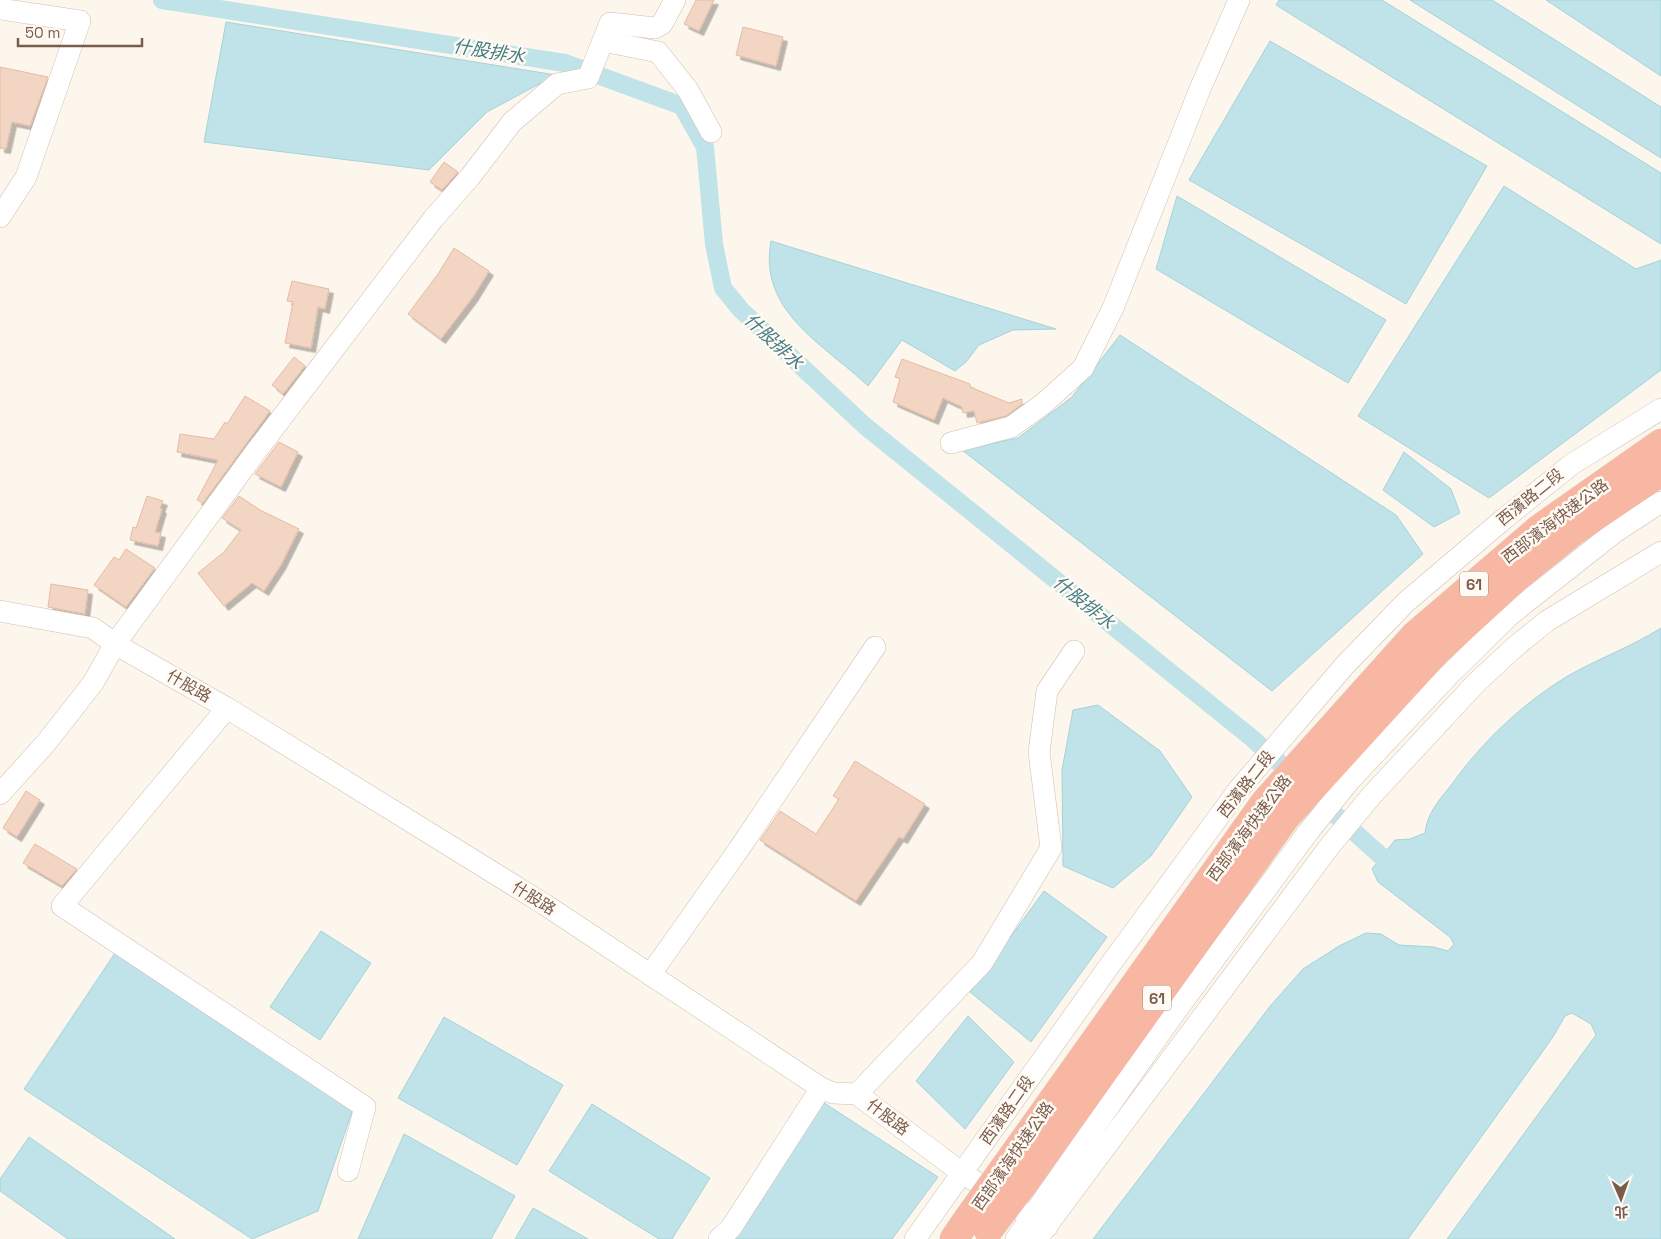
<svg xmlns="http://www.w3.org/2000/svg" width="1661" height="1239" viewBox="0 0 1661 1239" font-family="'Space Grotesk','Noto Sans TC',sans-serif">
<defs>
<filter id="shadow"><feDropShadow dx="4.5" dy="4.5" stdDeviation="0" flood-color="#0004"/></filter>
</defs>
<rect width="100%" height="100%" fill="#fdf6ec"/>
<g fill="#bfe3e8" stroke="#a5d3da">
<polygon points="1279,0 1382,0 1661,173 1661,244 1276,5"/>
<polygon points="1410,0 1492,0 1661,107 1661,158"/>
<polygon points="1546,0 1661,0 1661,76"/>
<polygon points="226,22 556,75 487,112 429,170 204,142"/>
<polygon points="1270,41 1487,166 1406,304 1189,180"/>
<polygon points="1504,186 1636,269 1661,260 1661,370 1489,498 1358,416"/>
<polygon points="1177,196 1386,320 1348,383 1156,269"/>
<path d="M771,241L1056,329L1013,330L979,345L966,362L955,371L902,340L868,386C824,344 758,312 771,241Z"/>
<polygon points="1120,335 1396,515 1423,554 1272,691 962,450 1018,438 1072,397"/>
<polygon points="1404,452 1451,489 1460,513 1434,527 1383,490"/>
<path d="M1661,628V1239H1447L1596,1035L1591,1024L1572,1013L1565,1016L1553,1037L1408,1239H1093L1271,1005L1303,969L1339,946L1366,933L1381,934L1399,945L1434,947L1448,951L1454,944L1450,937L1378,882L1372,869L1395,840L1410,839L1425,833C1427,813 1440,799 1452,784C1482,742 1522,704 1566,677C1597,659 1631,647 1661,628Z"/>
<polygon points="1098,705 1160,751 1192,797 1151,856 1113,888 1063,866 1062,770 1073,710"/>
<polygon points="1044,891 1107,937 1031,1042 970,992"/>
<polygon points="321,931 371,963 320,1040 270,1007"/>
<polygon points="115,953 353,1109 318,1211 252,1239 24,1089"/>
<polygon points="968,1016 1014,1062 965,1129 916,1081"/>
<polygon points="444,1017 563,1085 517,1165 398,1098"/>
<polygon points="815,1097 938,1177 892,1239 719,1239"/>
<polygon points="592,1104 710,1178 672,1239 659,1239 549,1171"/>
<polygon points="404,1134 515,1196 491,1239 358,1239"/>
<polygon points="29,1137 175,1239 68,1239 0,1191 0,1179"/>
<polygon points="533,1208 588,1239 515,1239"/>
</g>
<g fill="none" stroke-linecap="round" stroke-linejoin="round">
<g stroke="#bfe3e8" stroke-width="18">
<polyline points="162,0 565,63 682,106 705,147 714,244 723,288 741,310 865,426 1253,739 1298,780"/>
<polyline points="1319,800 1381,856"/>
</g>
</g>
<g fill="#f3d5c3" stroke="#e6bba3" filter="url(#shadow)">
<polygon points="696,0 714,0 699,31 684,24"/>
<polygon points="743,27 783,37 776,66 736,55"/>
<polygon points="0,67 48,77 30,126 12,122 6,149 0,148"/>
<polygon points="444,162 458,172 442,190 430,182"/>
<polygon points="454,248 489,271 473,297 441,339 408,314 438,274"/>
<polygon points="292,281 329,289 325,309 318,307 311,348 285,343 293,302 287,301"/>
<polygon points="294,357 305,366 283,394 272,385"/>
<polygon points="902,359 970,384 970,387 1009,403 1022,399 1022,404 1006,416 977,423 974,411 963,413 962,407 943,398 934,420 893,402 900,379 895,377"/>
<polygon points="245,396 270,411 203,503 197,500 218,460 177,452 180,434 214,439 225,422 227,424"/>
<polygon points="279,442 298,452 281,487 255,474"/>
<polygon points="147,496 163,501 160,508 162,509 155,532 161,533 158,546 130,540 133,527 136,528"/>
<polygon points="239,496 260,510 299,529 281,565 264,591 252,583 224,606 198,573 224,552 241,530 222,518"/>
<polygon points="126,549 155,568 126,607 94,585 114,557 119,560"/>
<polygon points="51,584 88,590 85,614 48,607"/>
<polygon points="855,761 925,804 903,839 899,837 856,901 760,840 780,811 816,834 839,799 833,796"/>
<polygon points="26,791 40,800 17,837 3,828"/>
<polygon points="35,844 77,869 62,886 23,863"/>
</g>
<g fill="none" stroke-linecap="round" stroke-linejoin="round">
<g stroke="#d1beb0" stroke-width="22">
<g id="minor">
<polyline points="0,9 80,21 26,177 0,217"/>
<polyline points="603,41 658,52 688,90 711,132"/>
<polyline points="951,443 1011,427 1043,404 1083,368 1113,308 1200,89 1239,0"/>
<polyline points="0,611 93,628 115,644 227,708 544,904 821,1088 833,1093 857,1094 962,1173 1047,1227"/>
<polyline points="227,708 62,906 365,1107 348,1171"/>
<polyline points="0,794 46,743 93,683 115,644 254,454 433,219 470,177 512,122 557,84 588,78 610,23 655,28 662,24 675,0"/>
<polyline points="650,975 739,849 875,647"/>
<polyline points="857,1094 982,963 1051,848 1039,752 1047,691 1074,651"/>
<polyline points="719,1239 731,1228 821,1088"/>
<polyline points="915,1239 1107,969 1239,789 1345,665 1406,602 1505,518 1572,464 1661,409"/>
<polyline points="1016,1239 1173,1015 1309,831 1351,779 1448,676 1510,615 1615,532 1661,502"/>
<polyline points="1037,1239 1329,847 1372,795 1477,682 1516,646 1547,621 1661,552"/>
</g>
</g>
<g stroke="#dad1cd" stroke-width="29">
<g id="highway">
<polyline points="1007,1164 1265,802 1415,635 1540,528 1661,443"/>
<polyline points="1027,1179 1286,817 1437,651 1520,575 1573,532 1661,472"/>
<polyline points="954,1239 967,1220"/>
</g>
</g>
<use href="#minor" stroke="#fff" stroke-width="21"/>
<use href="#highway" stroke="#f7b7a3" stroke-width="28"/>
<g stroke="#dad1cd" stroke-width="29" stroke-linecap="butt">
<g id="highway-bridge">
<polyline points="967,1220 1007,1164"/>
<polyline points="988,1231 1027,1179"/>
</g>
</g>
<use href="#highway-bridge" stroke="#f7b7a3" stroke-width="28"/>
</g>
<g text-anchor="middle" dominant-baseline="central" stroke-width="5" stroke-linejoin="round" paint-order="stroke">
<g fill="#fffaf3" stroke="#a28b7f" stroke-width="1">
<rect x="1460" y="571.5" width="28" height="25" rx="4"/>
<rect x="1143" y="985.5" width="28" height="25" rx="4"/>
</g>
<g font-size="15" font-weight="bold" fill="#7a5c4d">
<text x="1474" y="584">61</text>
<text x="1157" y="998">61</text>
</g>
<g font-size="16" fill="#7a5c4d" stroke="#fffaf3">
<text transform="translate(1530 497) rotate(-39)">西濱路二段</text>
<text transform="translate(1555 521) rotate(-37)">西部濱海快速公路</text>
<text transform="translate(189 686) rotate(30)">什股路</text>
<text transform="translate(1246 784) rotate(-52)">西濱路二段</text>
<text transform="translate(1249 828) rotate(-53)">西部濱海快速公路</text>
<text transform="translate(534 898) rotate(32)">什股路</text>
<text transform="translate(1007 1110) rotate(-55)">西濱路二段</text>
<text transform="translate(888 1117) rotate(37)">什股路</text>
<text transform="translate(1013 1156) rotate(-55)">西部濱海快速公路</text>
</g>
<g font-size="18" font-style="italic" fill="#437c86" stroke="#fffaf3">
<text transform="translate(489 51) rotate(9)">什股排水</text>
<text transform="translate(774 341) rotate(43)">什股排水</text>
<text transform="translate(1084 602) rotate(39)">什股排水</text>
</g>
</g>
<g transform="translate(1621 1199) rotate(178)" stroke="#fffaf3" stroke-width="4" paint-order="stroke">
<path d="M0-4L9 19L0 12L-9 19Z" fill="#7a5c4d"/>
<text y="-8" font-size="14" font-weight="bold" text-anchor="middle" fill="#7a5c4d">北</text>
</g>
<path d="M18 38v8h124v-8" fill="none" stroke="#7a5c4d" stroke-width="2.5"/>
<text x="25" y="38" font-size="15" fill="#7a5c4d" stroke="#fffaf3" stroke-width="4" paint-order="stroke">50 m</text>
</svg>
